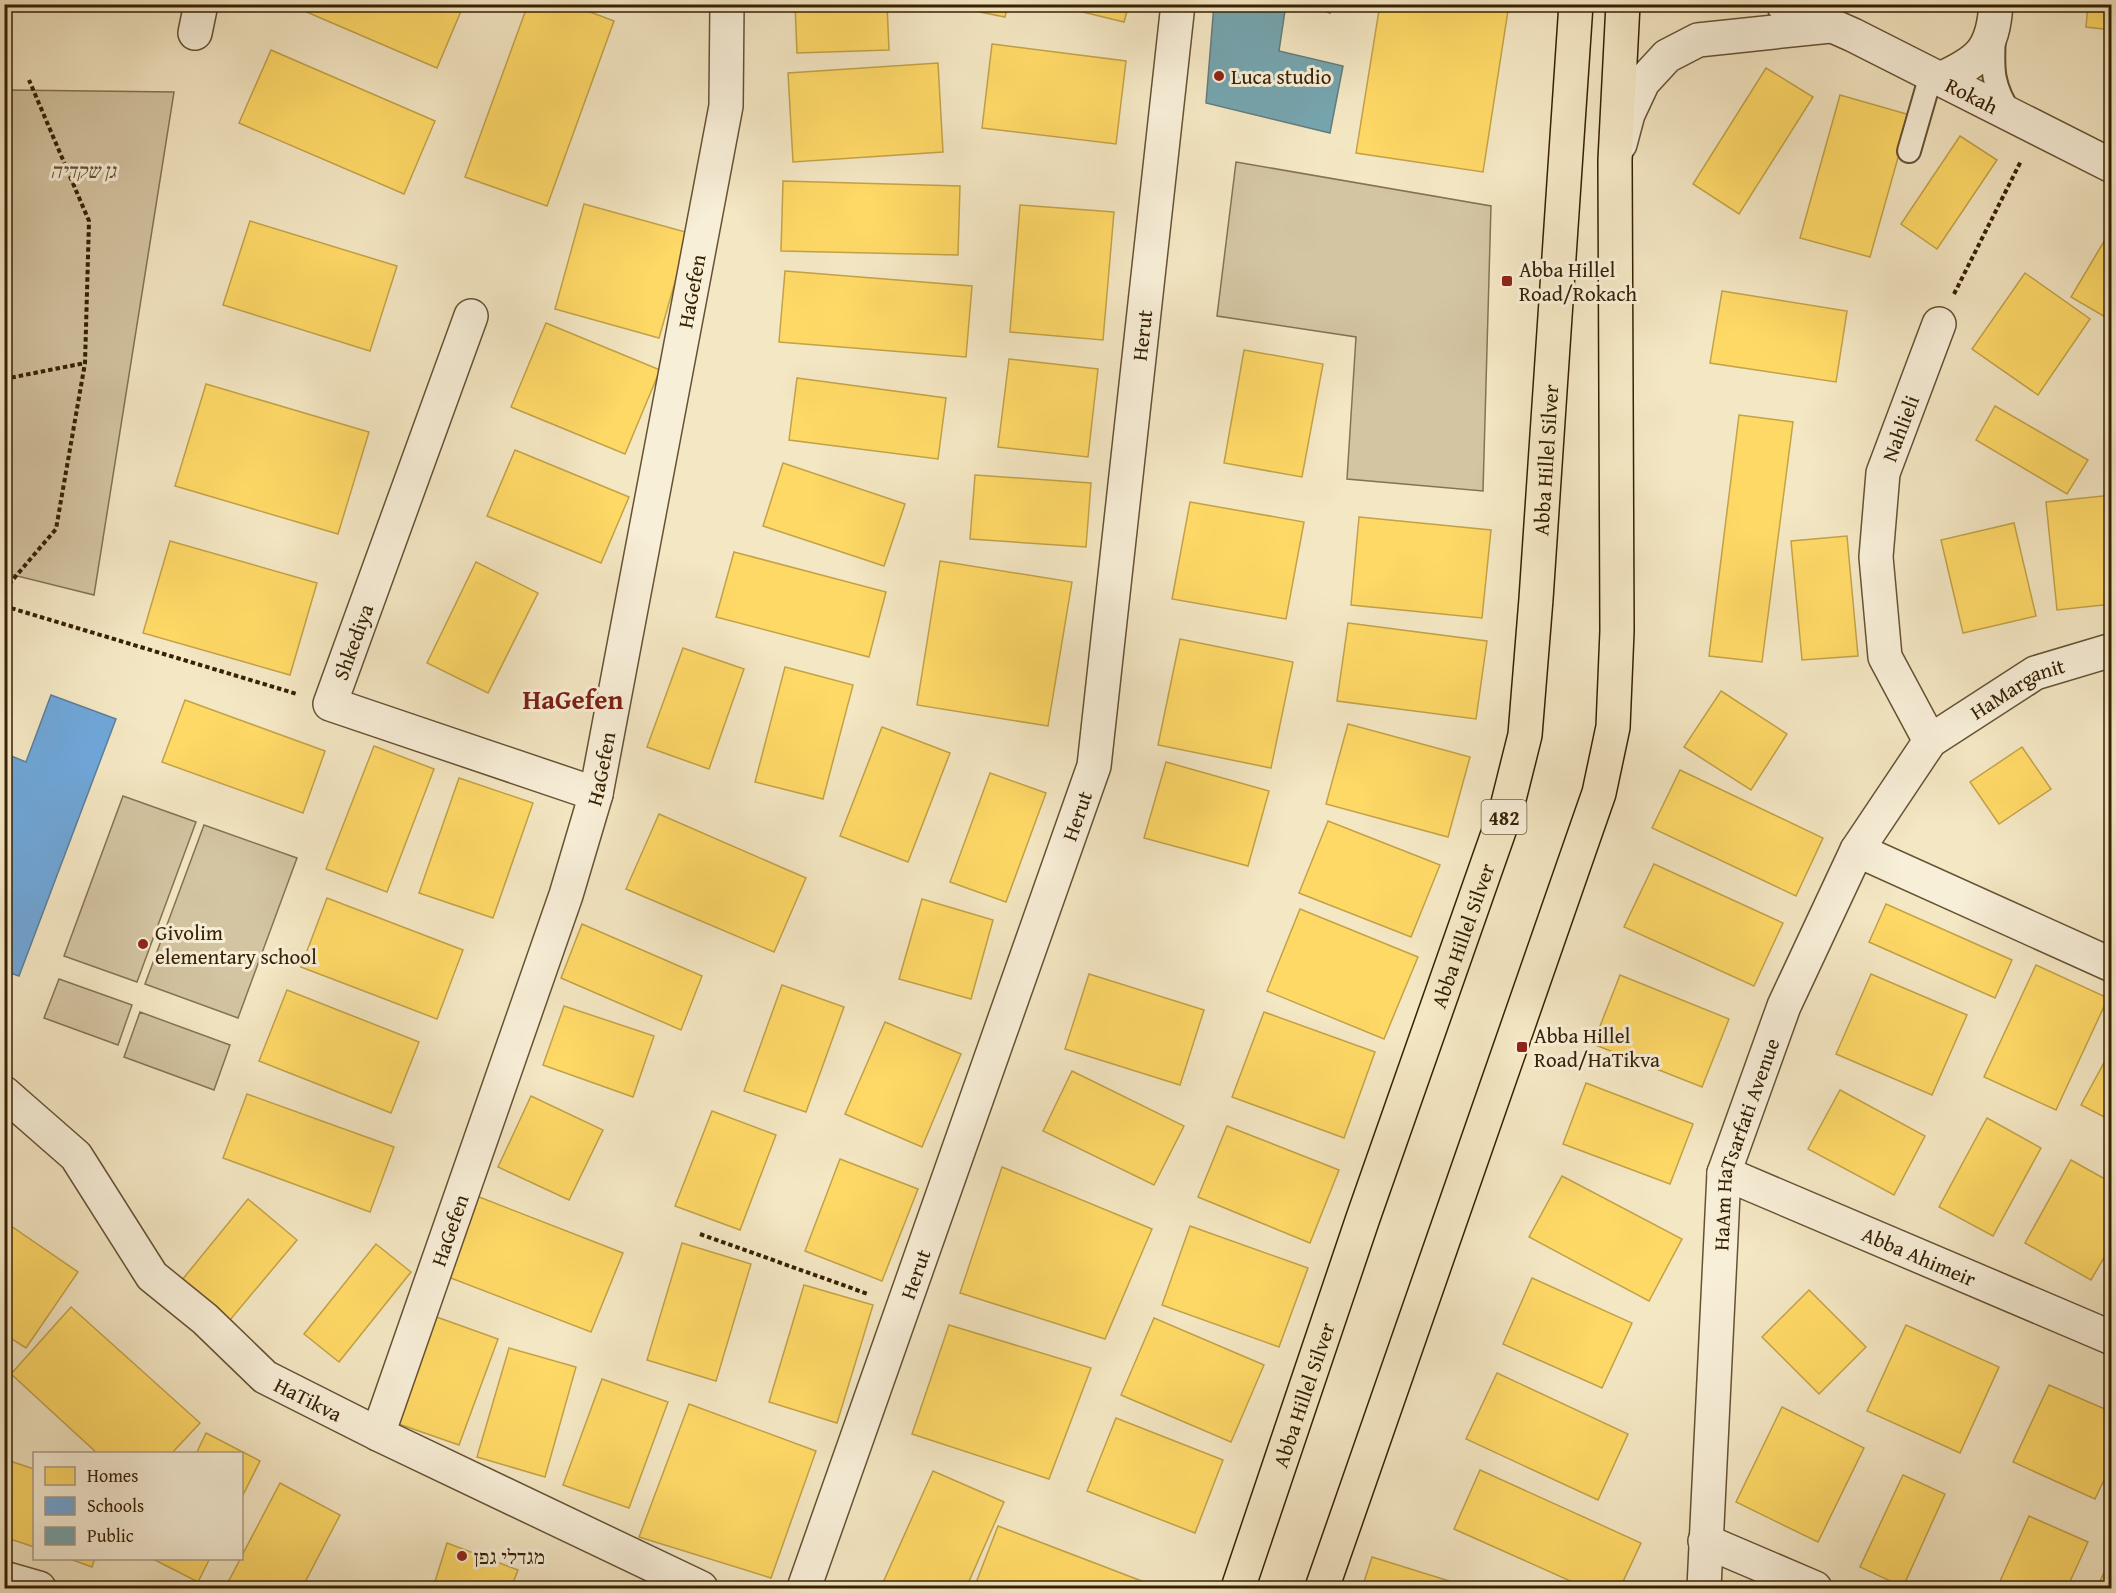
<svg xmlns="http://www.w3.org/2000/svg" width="2116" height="1593" viewBox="0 0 2116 1593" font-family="'Gentium Book Plus','Frank Ruhl Libre',serif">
<rect width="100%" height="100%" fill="#f4e7c3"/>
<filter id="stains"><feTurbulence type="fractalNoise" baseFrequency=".00333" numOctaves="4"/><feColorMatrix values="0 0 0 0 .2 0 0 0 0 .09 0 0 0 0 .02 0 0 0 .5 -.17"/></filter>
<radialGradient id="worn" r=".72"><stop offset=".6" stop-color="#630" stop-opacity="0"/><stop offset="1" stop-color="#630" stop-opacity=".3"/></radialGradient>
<g fill="#d4c5a2" stroke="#857352" stroke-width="1.5">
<polygon points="9,90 174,92 94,595 5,573 4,133"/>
<polygon points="1236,162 1491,206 1483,491 1347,479 1356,337 1217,316"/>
<polygon points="123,796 196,822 137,982 64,956"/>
<polygon points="204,825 297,858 238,1018 145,984"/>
<polygon points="59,979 132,1005 118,1045 44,1018"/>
<polygon points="140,1012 230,1045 214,1090 124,1057"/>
</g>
<g fill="#ffd966" stroke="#c3a248" stroke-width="1.5">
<polygon points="288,4 464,4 437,68"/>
<polygon points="528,4 569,4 614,21 547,206 465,177"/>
<polygon points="795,4 887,4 889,50 797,53"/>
<polygon points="940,4 1008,4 1005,17"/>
<polygon points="1050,4 1129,4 1124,22"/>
<polygon points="1380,4 1509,4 1483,172 1356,153"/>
<polygon points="2088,4 2112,4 2112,30 2086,27"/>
<polygon points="992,44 1126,61 1116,144 982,128"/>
<polygon points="271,50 435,121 404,194 239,123"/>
<polygon points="938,63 943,152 793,162 788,73"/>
<polygon points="1766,68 1813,97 1739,214 1693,184"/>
<polygon points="1840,95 1910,115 1870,257 1800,238"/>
<polygon points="1960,136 1997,160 1937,249 1901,224"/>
<polygon points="783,181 960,186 958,255 781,251"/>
<polygon points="584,204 689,233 659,338 555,309"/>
<polygon points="1020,205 1114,212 1103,340 1010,332"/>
<polygon points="250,221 397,266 370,351 223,305"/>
<polygon points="2106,238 2112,241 2112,321 2071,297"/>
<polygon points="785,271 972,286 966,357 779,342"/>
<polygon points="2025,273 2090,319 2038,395 1972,349"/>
<polygon points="1722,291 1847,311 1836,382 1710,363"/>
<polygon points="546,323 660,370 625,454 511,407"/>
<polygon points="1244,350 1323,364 1302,477 1224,463"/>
<polygon points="1009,359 1098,369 1088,457 998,447"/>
<polygon points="797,378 946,398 938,459 789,440"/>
<polygon points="206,384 369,432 338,534 175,486"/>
<polygon points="1995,406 2088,460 2067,494 1976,440"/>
<polygon points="1739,415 1793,422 1762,662 1709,656"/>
<polygon points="515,450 629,497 601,563 487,516"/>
<polygon points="783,463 905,504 884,566 763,526"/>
<polygon points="975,475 1091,483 1086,547 970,539"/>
<polygon points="2112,495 2112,604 2057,610 2046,502"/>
<polygon points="1190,502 1304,522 1286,619 1172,599"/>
<polygon points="1359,517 1491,530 1482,618 1351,605"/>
<polygon points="2014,523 2036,616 1963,633 1941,540"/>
<polygon points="1847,536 1858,656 1802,660 1791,541"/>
<polygon points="170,541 317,583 290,675 143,633"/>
<polygon points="734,552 886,592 869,657 716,617"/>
<polygon points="940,561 1072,582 1048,726 917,705"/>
<polygon points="476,562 538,593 488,693 427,663"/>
<polygon points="1348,623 1487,641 1476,719 1337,701"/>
<polygon points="1180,639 1293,662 1271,768 1158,745"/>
<polygon points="683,648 744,669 709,769 647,747"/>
<polygon points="785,667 853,685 823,799 755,782"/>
<polygon points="1721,691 1787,734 1751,790 1684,747"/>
<polygon points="185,700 325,751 303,813 162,762"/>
<polygon points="1348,724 1470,757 1448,837 1326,804"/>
<polygon points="882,727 950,753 908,862 840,836"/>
<polygon points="374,746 434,769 387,892 326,869"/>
<polygon points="2022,747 2051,789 1999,824 1970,782"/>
<polygon points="1166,762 1269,791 1248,866 1144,838"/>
<polygon points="1680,770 1823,838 1796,896 1652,828"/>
<polygon points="990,773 1046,793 1006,902 950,882"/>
<polygon points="459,778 533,803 493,918 419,893"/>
<polygon points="659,814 806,878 774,952 626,889"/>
<polygon points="1328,821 1440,865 1411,937 1299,893"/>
<polygon points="1654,864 1783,923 1754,986 1624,927"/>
<polygon points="327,898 463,950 437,1019 301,967"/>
<polygon points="922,899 993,920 971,999 899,979"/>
<polygon points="1886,904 2012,960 1995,998 1869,942"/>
<polygon points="1300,909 1418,957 1384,1039 1267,991"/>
<polygon points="582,924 702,976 681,1030 561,978"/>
<polygon points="2036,965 2108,998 2056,1110 1984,1077"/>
<polygon points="1089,974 1204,1010 1180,1085 1065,1049"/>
<polygon points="1871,974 1967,1015 1932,1095 1836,1054"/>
<polygon points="1620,975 1729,1019 1702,1087 1593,1044"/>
<polygon points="782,985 844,1007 806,1112 744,1091"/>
<polygon points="287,990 419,1042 391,1113 259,1061"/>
<polygon points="564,1006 654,1036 633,1097 543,1065"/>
<polygon points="1264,1012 1375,1052 1344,1138 1232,1097"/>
<polygon points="885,1022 961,1054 922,1147 845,1114"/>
<polygon points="2112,1048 2112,1121 2081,1105"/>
<polygon points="1072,1071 1184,1126 1154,1185 1043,1131"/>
<polygon points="1586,1083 1693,1124 1670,1184 1563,1144"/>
<polygon points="1840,1090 1925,1136 1894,1195 1808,1149"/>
<polygon points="247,1094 394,1147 370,1212 223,1158"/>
<polygon points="531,1096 603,1130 569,1200 498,1167"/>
<polygon points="712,1111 776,1135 740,1230 675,1206"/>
<polygon points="1987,1118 2041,1148 1993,1236 1939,1207"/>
<polygon points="1227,1126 1339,1170 1310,1243 1198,1197"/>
<polygon points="840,1159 918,1189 882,1281 805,1251"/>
<polygon points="2071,1160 2112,1183 2112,1244 2091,1280 2025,1243"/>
<polygon points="1002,1167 1152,1229 1105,1339 960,1293"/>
<polygon points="1562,1176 1682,1239 1649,1301 1529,1237"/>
<polygon points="474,1195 623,1253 591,1332 443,1275"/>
<polygon points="248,1199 297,1240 230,1320 182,1280"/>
<polygon points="11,1226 78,1272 26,1348 4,1334 4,1235"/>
<polygon points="1190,1226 1308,1268 1279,1347 1162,1305"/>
<polygon points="682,1243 751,1264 716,1381 647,1360"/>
<polygon points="376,1244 411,1272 339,1362 304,1334"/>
<polygon points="1532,1278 1632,1323 1602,1388 1503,1344"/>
<polygon points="804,1285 873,1305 837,1423 769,1402"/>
<polygon points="1809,1290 1866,1347 1819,1394 1762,1337"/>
<polygon points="71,1307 200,1423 171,1454 98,1454 11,1374"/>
<polygon points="431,1315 498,1339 459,1445 393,1422"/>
<polygon points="1154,1318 1264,1365 1231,1442 1121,1395"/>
<polygon points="949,1325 1091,1368 1049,1479 912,1434"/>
<polygon points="1906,1325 1999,1367 1960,1453 1867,1411"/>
<polygon points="509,1348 576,1367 545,1477 477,1457"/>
<polygon points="1497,1373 1628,1434 1598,1500 1466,1439"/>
<polygon points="602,1379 668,1402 629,1508 563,1485"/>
<polygon points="2049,1385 2112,1412 2112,1463 2095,1499 2013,1462"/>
<polygon points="689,1404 816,1451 771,1578 639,1537"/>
<polygon points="1782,1407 1864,1448 1818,1542 1736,1502"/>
<polygon points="1116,1418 1223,1460 1195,1533 1087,1491"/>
<polygon points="206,1433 260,1461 242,1497 242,1454 196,1454"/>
<polygon points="4,1459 34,1469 34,1547 4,1537"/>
<polygon points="1480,1470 1641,1543 1620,1588 1586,1588 1454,1529"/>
<polygon points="933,1471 1004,1502 966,1588 885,1588 881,1587"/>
<polygon points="1903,1475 1945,1494 1903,1587 1860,1567"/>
<polygon points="280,1483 340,1515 302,1588 225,1588"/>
<polygon points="2029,1516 2088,1542 2067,1588 1997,1588"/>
<polygon points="998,1526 1160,1588 974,1588"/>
<polygon points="447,1543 518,1570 511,1588 433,1588"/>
<polygon points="2112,1555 2112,1588 2097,1588"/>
<polygon points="1372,1557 1459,1584 1458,1588 1362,1588"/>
<polygon points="67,1558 95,1558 92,1567"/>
<polygon points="151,1558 210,1558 198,1582"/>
</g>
<polygon fill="#6fa8dc" stroke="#5e809b" stroke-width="1.5" points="51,695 116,719 19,976 4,971 4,753 26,762"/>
<g fill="#76a5af" stroke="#637d7b" stroke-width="1.5">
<polygon points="1214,4 1286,4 1279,51 1343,66 1330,133 1206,103"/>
<polygon points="1304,4 1331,4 1330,13"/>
</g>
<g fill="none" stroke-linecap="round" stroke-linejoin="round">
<g stroke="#665233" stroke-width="26">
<g id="service">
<path d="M1994,36C1992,70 1992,86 2011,115"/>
<polyline points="1909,151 1931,75"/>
</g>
</g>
<g stroke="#665233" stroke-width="36">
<g id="minor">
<polyline points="195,33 201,4"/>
<path d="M1940,79C1980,61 1993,50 1996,4"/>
<polyline points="471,316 330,704 596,794"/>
<path id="s1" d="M1930,741L1885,657L1876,557L1883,473L1939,324"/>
<polyline points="1857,850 2112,965"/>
<path id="s2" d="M4,1093L76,1156L152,1276L205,1319L265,1377L378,1434L701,1588"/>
<path id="s3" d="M1724,1173L2112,1338"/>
<path id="s4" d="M378,1434L566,895L596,794L726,106L727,4"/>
<polyline points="1705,1541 1815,1588"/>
<polyline points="4,1578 39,1588"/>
<path id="s5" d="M804,1588L1094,766L1178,4"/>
<path id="s6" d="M1704,1588L1724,1173L1784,1006L1857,850L1930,741L2035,673L2112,650"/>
</g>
</g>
<g stroke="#665233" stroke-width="36">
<g id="tertiary">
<path id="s7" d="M1783,4L1853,35L2112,166"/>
<polyline points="1620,144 1628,114 1643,82 1667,56 1698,40 1830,26"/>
</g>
</g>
<g stroke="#362103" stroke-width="36">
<g id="primary">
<path id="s8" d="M1238,1588L1363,1218L1506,811L1525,735L1536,599L1576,4"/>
<polyline points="1322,1588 1599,793 1613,727 1617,631 1615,160 1623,4"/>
</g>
</g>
<g stroke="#362103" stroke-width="4" stroke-dasharray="4.5 3" stroke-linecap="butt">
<polyline points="1954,294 2021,161"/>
<polyline points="4,379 85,363"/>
<polyline points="4,590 56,529 85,363 89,221 29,80"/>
<polyline points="4,606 297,694"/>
<polyline points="700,1234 868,1294"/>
</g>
<use href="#service" stroke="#f8efd8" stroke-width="22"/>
<use href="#minor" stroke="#f8efd8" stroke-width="33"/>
<use href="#tertiary" stroke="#f8efd8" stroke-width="33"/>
<use href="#primary" stroke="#f4e7c3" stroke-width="33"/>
</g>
<g fill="#8f2418" stroke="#f8efd8" stroke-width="2">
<circle cx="1219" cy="76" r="6"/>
<rect x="1501" y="275" width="12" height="12" rx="3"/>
<circle cx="143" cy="944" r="6"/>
<rect x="1516" y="1041" width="12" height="12" rx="3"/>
<circle cx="462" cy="1556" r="6"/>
</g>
<g text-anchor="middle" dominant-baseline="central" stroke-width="6" stroke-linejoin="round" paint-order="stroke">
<rect fill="#f8efd8" stroke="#705f43" stroke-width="1.5" x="1481.5" y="800" width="45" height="34" rx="4.5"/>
<g font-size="20" font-weight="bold" fill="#362103">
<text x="1504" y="817">482</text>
</g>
<g font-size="21" fill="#362103" stroke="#f8efd8" text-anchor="start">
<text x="1231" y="76">Luca studio</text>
<text x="1519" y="269">Abba Hillel<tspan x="1519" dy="24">Road/Rokach</tspan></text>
<text x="155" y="932">Givolim<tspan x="155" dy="24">elementary school</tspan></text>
<text x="1534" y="1035">Abba Hillel<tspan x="1534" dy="24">Road/HaTikva</tspan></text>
<text x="474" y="1556">מגדלי גפן</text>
</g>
<g font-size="21" fill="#362103" stroke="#f8efd8">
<text stroke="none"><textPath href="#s7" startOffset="210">Rokah</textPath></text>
<text stroke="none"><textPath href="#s4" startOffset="1188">HaGefen</textPath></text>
<text stroke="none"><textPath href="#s5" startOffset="1305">Herut</textPath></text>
<text stroke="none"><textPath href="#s1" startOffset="328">Nahlieli</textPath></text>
<text stroke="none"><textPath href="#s8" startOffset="1176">Abba Hillel Silver</textPath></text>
<text transform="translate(353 642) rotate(-70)">Shkediya</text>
<text stroke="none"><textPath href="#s6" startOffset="999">HaMarganit</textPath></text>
<text stroke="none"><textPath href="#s4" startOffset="702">HaGefen</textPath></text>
<text stroke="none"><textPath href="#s5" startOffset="819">Herut</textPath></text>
<text stroke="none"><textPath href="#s8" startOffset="690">Abba Hillel Silver</textPath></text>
<text stroke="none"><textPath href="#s6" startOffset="448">HaAm HaTsarfati Avenue</textPath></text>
<text stroke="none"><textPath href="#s4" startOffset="216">HaGefen</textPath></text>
<text stroke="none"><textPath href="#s3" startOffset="212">Abba Ahimeir</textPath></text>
<text stroke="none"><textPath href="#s5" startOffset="333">Herut</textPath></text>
<text stroke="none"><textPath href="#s8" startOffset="204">Abba Hillel Silver</textPath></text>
<text stroke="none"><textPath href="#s2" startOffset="438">HaTikva</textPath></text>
</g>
<g font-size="21" font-style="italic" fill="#655233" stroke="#f8efd8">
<text x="83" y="170">גן שקדיה</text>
</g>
<g font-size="27" font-weight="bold" fill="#7a1f14" stroke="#f8efd8">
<text x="573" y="699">HaGefen</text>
</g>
</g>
<rect width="2116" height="1593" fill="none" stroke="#f4e7c3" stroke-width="24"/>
<rect x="6" y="6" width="2104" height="1581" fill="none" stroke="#362103" stroke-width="3"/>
<rect x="12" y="12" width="2092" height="1569" fill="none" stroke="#362103" stroke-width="1.5"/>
<rect x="33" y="1452" width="210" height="108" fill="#f8efd8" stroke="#aa9d83" stroke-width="1.5"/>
<rect x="45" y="1467" width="30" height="18" fill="#ffd966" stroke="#aa9d83" stroke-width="1.5"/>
<text x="87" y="1482" font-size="18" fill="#362103">Homes</text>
<rect x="45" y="1497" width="30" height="18" fill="#6fa8dc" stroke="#aa9d83" stroke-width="1.5"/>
<text x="87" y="1512" font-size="18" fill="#362103">Schools</text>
<rect x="45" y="1527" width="30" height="18" fill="#76a5af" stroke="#aa9d83" stroke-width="1.5"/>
<text x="87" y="1542" font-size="18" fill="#362103">Public</text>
<rect width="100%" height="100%" filter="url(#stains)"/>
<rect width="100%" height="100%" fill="url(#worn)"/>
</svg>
